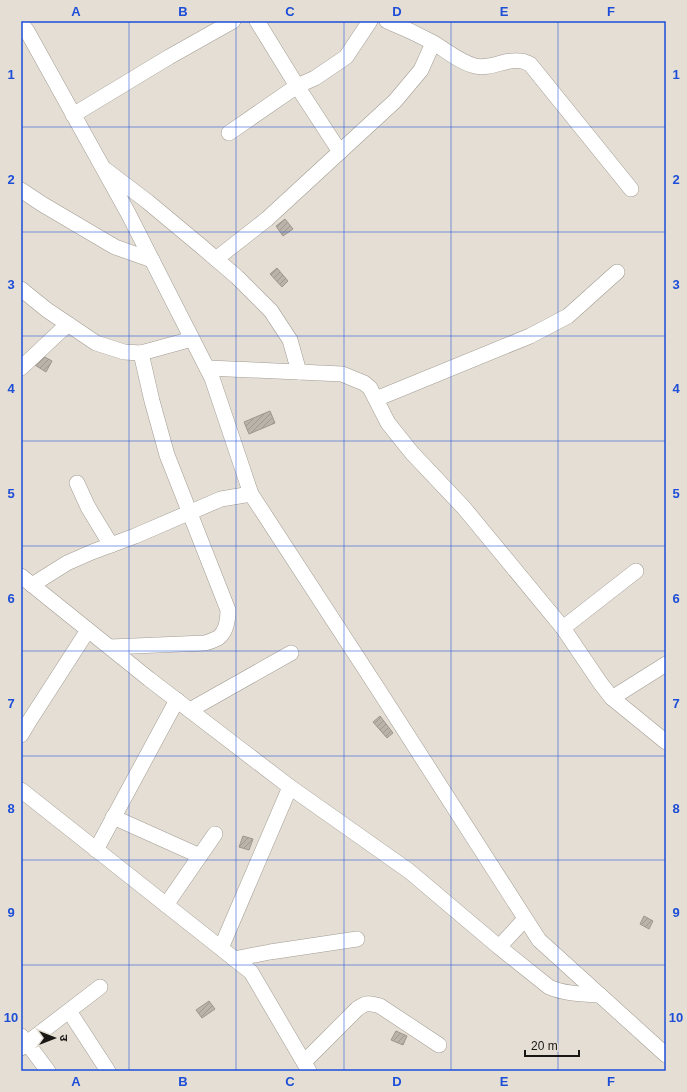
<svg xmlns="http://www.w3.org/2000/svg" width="687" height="1092" viewBox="0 0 687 1092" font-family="Arial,'Noto Sans Devanagari',sans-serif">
<defs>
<pattern id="building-hatch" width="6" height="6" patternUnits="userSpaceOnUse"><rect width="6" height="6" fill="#bab3aa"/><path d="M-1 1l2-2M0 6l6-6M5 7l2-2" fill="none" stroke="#9f9991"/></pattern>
</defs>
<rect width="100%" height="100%" fill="#e4ded4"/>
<g fill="url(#building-hatch)" stroke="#9d968e">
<polygon points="285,219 293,229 283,236 276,226"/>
<polygon points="277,268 288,281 282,287 270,274"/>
<polygon points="41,355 52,361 46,372 35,365"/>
<polygon points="270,411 275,423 249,434 244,422"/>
<polygon points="380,716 393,733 387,738 373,722"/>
<polygon points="243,836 253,839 249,850 239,847"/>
<polygon points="644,916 653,921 649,929 640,924"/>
<polygon points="209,1001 215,1009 202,1018 196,1010"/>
<polygon points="396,1031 407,1036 403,1045 391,1040"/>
</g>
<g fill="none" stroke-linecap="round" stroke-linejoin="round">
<g stroke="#a29c93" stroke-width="16">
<g id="minor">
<polyline points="257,21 297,86 315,78 346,57 370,21"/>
<path d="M387,21C402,27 417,34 432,42C446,50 459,62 475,66C491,70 505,58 521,61C524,61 527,63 530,64L631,189"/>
<polyline points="21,23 27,31 128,213 212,378 251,494 378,689 539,940 666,1055"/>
<polyline points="73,115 169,57 233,21"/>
<polyline points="229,133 297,86 340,152"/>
<polyline points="106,170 148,202 202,247 237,277 271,311 290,340 299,372 207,368"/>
<polyline points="21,190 42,204 115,247 152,260"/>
<polyline points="216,259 267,219 395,101 421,70 433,43"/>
<polyline points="21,289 47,310 96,343 124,352 141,353"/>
<polyline points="21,368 68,324"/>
<polyline points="299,372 342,374 364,383 370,388 388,423 412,453 464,508 563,628 601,684 612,698 666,742"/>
<polyline points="376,399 530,336 568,316 617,272"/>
<polyline points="77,483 88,507 111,545"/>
<polyline points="21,576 149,679 290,787 409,871 499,947 525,919"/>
<polyline points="32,585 67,563 92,552 135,536 221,499 251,494"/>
<polyline points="563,628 636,571"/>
<path d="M110,647L205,643C209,642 214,640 218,638C226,632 228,619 228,610L167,455L152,401L141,353L192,339"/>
<polyline points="612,698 666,664"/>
<polyline points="190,710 291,653"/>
<polyline points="21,735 30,720 88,630"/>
<polyline points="21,790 251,972 309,1071"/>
<polyline points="113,817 200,856"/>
<polyline points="96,850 177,700"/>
<polyline points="166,905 215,834"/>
<path d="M499,947L549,987C565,994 582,994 600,995"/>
<polyline points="221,948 290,787"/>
<polyline points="234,959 270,952 357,939"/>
<polyline points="69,1011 108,1071"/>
<polyline points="21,1036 27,1043 100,987"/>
<polyline points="21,1048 27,1043 48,1071"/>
<path d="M304,1062L357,1009C366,1002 370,1003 380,1006L439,1045"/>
</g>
</g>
<use href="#minor" stroke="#fff" stroke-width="15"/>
</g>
<path fill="none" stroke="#1d4ed8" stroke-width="1" stroke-opacity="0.55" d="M129,21V1071M236,21V1071M344,21V1071M451,21V1071M558,21V1071M21,127H666M21,232H666M21,336H666M21,441H666M21,546H666M21,651H666M21,756H666M21,860H666M21,965H666"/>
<rect width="687" height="1092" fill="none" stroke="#e4ded4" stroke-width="44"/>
<g transform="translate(54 1038) rotate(90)" stroke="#e4ded4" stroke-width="3" paint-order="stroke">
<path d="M0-3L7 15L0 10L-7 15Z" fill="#191714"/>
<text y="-6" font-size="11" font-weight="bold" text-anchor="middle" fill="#191714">उ</text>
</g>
<path d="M525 1050v6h54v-6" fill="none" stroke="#191714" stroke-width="2"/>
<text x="531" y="1050" font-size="12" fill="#191714" stroke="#e4ded4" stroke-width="3" paint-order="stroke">20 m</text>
<rect x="22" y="22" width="643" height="1048" fill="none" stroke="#1d4ed8" stroke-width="1.5"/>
<g font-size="13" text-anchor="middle" font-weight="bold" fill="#1d4ed8">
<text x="76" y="16">A</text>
<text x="183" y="16">B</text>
<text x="290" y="16">C</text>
<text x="397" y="16">D</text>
<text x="504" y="16">E</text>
<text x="611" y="16">F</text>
<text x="11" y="79">1</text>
<text x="676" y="79">1</text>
<text x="11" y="184">2</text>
<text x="676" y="184">2</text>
<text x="11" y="289">3</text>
<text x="676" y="289">3</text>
<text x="11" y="393">4</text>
<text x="676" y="393">4</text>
<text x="11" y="498">5</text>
<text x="676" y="498">5</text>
<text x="11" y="603">6</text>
<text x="676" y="603">6</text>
<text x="11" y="708">7</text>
<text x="676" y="708">7</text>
<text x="11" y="813">8</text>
<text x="676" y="813">8</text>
<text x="11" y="917">9</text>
<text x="676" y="917">9</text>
<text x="11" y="1022">10</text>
<text x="676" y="1022">10</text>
<text x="76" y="1086">A</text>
<text x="183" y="1086">B</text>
<text x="290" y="1086">C</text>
<text x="397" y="1086">D</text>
<text x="504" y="1086">E</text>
<text x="611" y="1086">F</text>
</g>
</svg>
